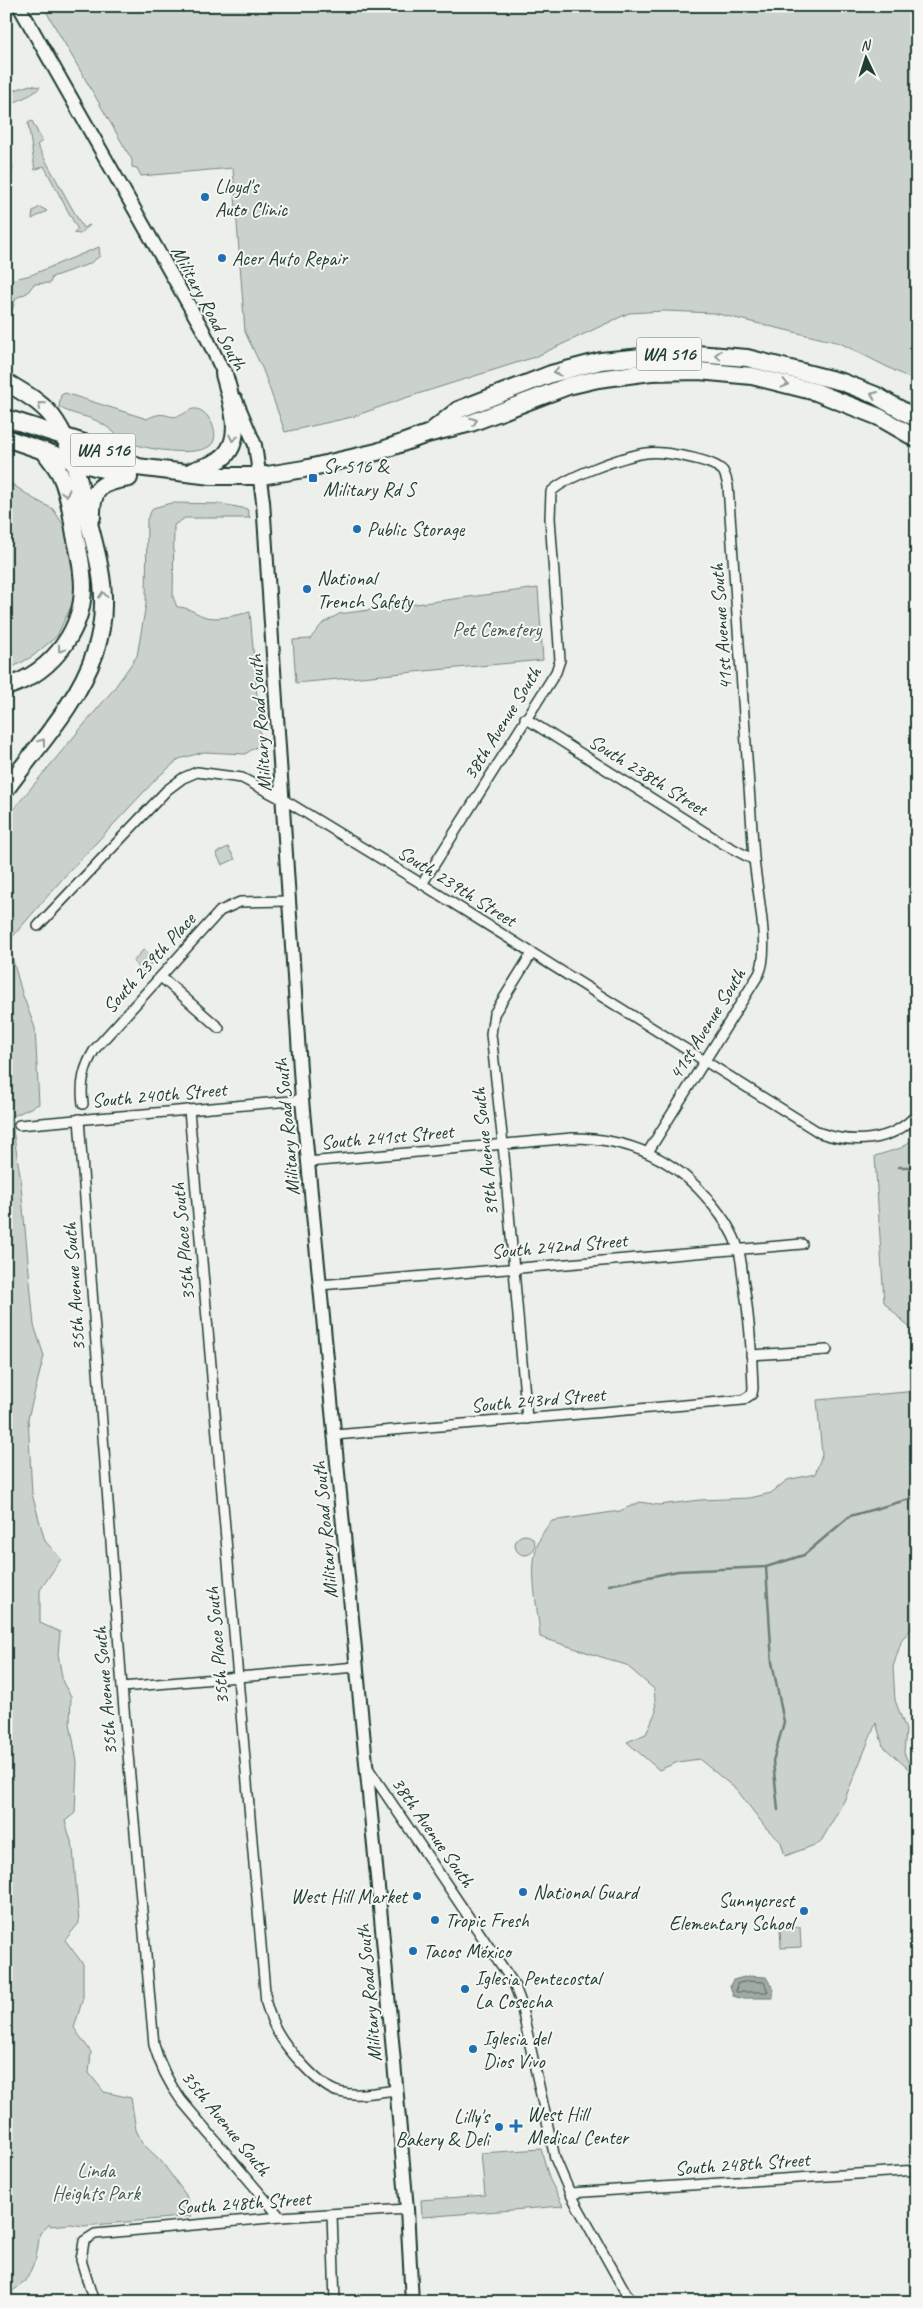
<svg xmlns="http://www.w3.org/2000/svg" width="923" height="2308" viewBox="0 0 923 2308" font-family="Caveat,sans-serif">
<rect width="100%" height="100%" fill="#edefea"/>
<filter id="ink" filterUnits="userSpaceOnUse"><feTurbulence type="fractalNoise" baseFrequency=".02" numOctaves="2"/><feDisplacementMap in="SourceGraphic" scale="10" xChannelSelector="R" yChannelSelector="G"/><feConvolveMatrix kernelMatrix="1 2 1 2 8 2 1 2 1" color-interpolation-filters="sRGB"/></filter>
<g filter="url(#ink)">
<g fill="#cbd2cc" stroke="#758880">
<polygon points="43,6 917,6 917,382 840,343 714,313 664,311 629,313 535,357 405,398 352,417 285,432 263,370 245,332 233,168 141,176 137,168 132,167 132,160"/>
<path d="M30,85L40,87C33,97 16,98 6,110V93Z"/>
<polygon points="32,121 42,141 37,145 83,228 90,225 80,234 73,233 78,230 44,166 35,170 28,123"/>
<polygon points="6,133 13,168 6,214"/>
<polygon points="40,207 47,211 32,219 33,211"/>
<polygon points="99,247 100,256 89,264 52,277 50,283 34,284 27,293 16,298 6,329 6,281 31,275"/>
<path d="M65,393L147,419C166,409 166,419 179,416C185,414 190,408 196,409C209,410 221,436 211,445C198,458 141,449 126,441C115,434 108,426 95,420C83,415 70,414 59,407L61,395Z"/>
<polygon points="6,480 34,499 53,509 72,538 78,569 73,602 57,636 33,656 6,671"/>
<path d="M171,503L222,504L247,509L250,518H185L174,525L173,597L177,607C188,607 193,612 203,616C216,621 237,615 250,612L261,744L245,754L204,752L179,759L158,777L64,877L8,942L22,993L35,1028L39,1104L11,1117L20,1175L34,1325L44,1356L28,1418L32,1494L45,1541L61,1559L40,1590V1623L60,1632L58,1654L63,1683L71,1696L70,1723L77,1762L75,1813L65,1821L73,1848L79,1923L65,1940L83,1964V1998L74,2028L91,2052L89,2073L104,2092L131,2098L136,2130L143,2144L161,2161L186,2195L191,2216L83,2226L71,2224L50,2226V2224L40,2233L36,2258L26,2281L6,2296V1551L11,1545L6,1540V818L113,690L137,656L146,604L147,519L153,508Z"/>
<polygon points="538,588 543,660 296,683 293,640 310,639 322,624 339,614"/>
<polygon points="228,847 235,859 222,865 216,853"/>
<polygon points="144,949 155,959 144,972 133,962"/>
<polygon points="917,1136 917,1333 904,1323 884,1302 875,1156 901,1148"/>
<path d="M917,1391V1623L902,1639L893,1667L895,1700L906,1730L904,1753L914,1774L883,1746L876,1723L844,1801L820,1843L785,1856L781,1842L766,1828L737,1790L699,1759L678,1762L659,1770L627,1742L646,1734L656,1711L654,1689L626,1665L540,1637C538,1599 521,1553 552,1521L620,1511L640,1502L659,1505L700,1500L750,1498L771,1493L787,1480L815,1474L822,1455L817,1400Z"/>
<circle cx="525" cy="1545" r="10"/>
<polygon points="800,1927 801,1947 781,1948 780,1928"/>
<polygon points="541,2149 549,2178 563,2206 422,2217 421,2200 485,2195 481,2153"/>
</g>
<polygon fill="#9faaa4" stroke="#6c7e77" points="748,1976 766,1977 774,1990 772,1998 740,1998 733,1996 730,1985 733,1980"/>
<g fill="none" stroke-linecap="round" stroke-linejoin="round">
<polygon stroke="#526961" stroke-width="1" points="748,1981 764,1982 768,1992 736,1992 737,1984"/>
<g stroke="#6c7e77" stroke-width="2.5">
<polyline points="899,1167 917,1167"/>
<polyline points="766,1567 772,1662 784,1722 773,1761 778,1810"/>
<polyline points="609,1585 678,1571 766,1567 804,1555 850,1516 917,1497"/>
</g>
<g stroke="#1f3d34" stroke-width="12">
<g id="street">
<polyline points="525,718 722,843 754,860"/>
<path d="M422,884L556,672L560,660L550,518L551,492C565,477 624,456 646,453C662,451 712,459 723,471C726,476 727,481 728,486C737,610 746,734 754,858C756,887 771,950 759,974L648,1152"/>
<path d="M38,926L167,790L183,778L197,772L242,778L291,804L422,884L820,1133C853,1144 892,1143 917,1114"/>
<polyline points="161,977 219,1028"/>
<path d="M83,1104C80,1083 84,1067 95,1049L220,911L240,902L290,901"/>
<path d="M189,1110L266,2003C269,2013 272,2022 277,2031C287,2049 320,2088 339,2092C357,2097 379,2092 396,2090"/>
<path d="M79,1119L122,1687L154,2045C160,2066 168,2082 181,2100L280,2217"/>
<polyline points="19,1125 302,1100"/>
<path d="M308,1162L572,1138C628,1138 676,1159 711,1203C722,1216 733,1232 738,1248C741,1257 742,1269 743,1278C749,1314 752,1351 753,1388L752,1394L743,1400L335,1435"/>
<polyline points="320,1285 802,1244"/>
<polyline points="751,1355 827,1350"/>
<polyline points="527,1419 503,1144 491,1034 494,1014 532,953"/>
<polyline points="122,1687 356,1667"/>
<polyline points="368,1768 514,1984 520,2000 555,2158 570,2193 631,2302"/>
<polyline points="570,2193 917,2170"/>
<polyline points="332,2214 335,2302"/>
<polyline points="94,2302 81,2260 84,2241 95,2234 280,2217 407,2209"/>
</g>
</g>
<g stroke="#1f3d34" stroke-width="16">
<g id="secondary">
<polyline points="19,6 203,330 228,382"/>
<polyline points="236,400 255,445 263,501 302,1100 383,1939 407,2209 412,2302"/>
</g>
</g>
<g stroke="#1f3d34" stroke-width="20">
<g id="highway">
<path d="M6,382C24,393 44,403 56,422C74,449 79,484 87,515C94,544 104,575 103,605C103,621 100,637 95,653C77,705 37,746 6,789"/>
<polyline points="6,418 116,453 137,467"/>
<polyline points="433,430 458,410 551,374 601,361 684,353 747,358 842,382 875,395 917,419"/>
<polyline points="6,438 73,461 114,472 137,467 211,476 261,476 304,469 377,452 427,434 471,423 568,386 598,379 651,372 699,371 752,376 816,392 879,417 917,439"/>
<path d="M192,471C199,468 207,467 214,463C249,447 231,401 224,374"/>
<path d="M92,517C91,488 101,482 129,478"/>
<path d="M6,687C54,672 89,625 82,573C81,560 78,548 75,535C72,516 69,494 61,476C57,467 50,459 44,451"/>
</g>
</g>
<use href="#street" stroke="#f6f6f2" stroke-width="9"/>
<use href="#secondary" stroke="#f6f6f2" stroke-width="12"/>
<use href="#highway" stroke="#f6f6f2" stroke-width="16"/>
</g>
<defs><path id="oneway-chevron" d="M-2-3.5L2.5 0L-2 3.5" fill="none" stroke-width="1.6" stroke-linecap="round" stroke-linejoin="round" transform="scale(1.25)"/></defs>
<g stroke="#8a9a93">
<use href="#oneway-chevron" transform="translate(718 355) rotate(-176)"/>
<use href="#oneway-chevron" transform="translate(557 372) rotate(164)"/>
<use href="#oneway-chevron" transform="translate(785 384) rotate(14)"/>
<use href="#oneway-chevron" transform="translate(874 395) rotate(-155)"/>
<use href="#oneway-chevron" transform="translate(41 405) rotate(-139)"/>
<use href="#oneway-chevron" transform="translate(474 421) rotate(-20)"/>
<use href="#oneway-chevron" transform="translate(233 438) rotate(103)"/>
<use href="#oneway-chevron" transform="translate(66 493) rotate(74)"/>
<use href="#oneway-chevron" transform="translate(103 595) rotate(-94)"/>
<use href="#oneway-chevron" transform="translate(61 649) rotate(126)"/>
<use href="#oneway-chevron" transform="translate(42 742) rotate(-53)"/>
</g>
</g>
<g fill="#1f6fb2" stroke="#f6f6f2" stroke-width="2">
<circle cx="205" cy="197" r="5"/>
<circle cx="222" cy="258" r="5"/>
<rect x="308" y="473" width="10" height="10" rx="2.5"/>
<circle cx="357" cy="529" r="5"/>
<circle cx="307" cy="589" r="5"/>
<circle cx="523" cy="1892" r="5"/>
<circle cx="417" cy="1896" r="5"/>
<circle cx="804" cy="1911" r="5"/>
<circle cx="435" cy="1920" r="5"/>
<circle cx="413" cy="1951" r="5"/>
<circle cx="465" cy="1989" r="5"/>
<circle cx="473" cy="2049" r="5"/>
<path d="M513.5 2118.5h5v5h5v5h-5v5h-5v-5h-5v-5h5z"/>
<circle cx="499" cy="2127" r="5"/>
</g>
<g text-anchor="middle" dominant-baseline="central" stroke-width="4" stroke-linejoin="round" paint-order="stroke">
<g fill="#f6f6f2" stroke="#60746d" stroke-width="1">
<rect x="636.5" y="337.5" width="65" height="33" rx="4"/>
<rect x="70.5" y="433.5" width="65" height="33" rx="4"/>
</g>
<g font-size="19" font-weight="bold" fill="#1f3d34">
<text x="669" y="354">WA 516</text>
<text x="103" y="450">WA 516</text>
</g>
<g font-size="20" fill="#1f3d34" stroke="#f6f6f2" text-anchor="start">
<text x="215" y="186">Lloyd's<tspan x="215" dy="23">Auto Clinic</tspan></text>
<text x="232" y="258">Acer Auto Repair</text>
<text x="323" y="466">Sr 516 &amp;<tspan x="323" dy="23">Military Rd S</tspan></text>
<text x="367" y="529">Public Storage</text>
<text x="317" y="578">National<tspan x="317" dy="23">Trench Safety</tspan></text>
<text x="533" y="1892">National Guard</text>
<text x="407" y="1896" text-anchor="end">West Hill Market</text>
<text x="794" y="1900" text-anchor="end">Sunnycrest<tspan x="794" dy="23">Elementary School</tspan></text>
<text x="445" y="1920">Tropic Fresh</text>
<text x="423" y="1951">Tacos México</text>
<text x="475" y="1978">Iglesia Pentecostal<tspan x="475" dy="23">La Cosecha</tspan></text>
<text x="483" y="2038">Iglesia del<tspan x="483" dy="23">Dios Vivo</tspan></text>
<text x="527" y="2114">West Hill<tspan x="527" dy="23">Medical Center</tspan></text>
<text x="489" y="2116" text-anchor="end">Lilly's<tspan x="489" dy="23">Bakery &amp; Deli</tspan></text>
</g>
<g font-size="20" fill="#1f3d34" stroke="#f6f6f2">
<text transform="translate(209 308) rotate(62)">Military Road South</text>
<text transform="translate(721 627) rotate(-94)">41st Avenue South</text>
<text transform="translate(260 723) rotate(-94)">Military Road South</text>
<text transform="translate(502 723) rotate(-58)">38th Avenue South</text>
<text transform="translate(648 775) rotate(32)">South 238th Street</text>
<text transform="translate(457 886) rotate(32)">South 239th Street</text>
<text transform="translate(149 963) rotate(-48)">South 239th Place</text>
<text transform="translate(707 1024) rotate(-58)">41st Avenue South</text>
<text transform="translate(159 1095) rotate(-5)">South 240th Street</text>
<text transform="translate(287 1127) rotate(-95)">Military Road South</text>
<text transform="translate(387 1137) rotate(-5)">South 241st Street</text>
<text transform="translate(485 1152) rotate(-96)">39th Avenue South</text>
<text transform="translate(183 1242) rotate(-95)">35th Place South</text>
<text transform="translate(559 1246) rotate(-5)">South 242nd Street</text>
<text transform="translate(74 1287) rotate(-94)">35th Avenue South</text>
<text transform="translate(538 1400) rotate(-5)">South 243rd Street</text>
<text transform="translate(325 1530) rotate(-95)">Military Road South</text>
<text transform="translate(217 1646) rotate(-95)">35th Place South</text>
<text transform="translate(105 1691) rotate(-95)">35th Avenue South</text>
<text transform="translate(433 1832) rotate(55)">38th Avenue South</text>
<text transform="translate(369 1993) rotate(-95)">Military Road South</text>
<text transform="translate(226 2123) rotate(51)">35th Avenue South</text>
<text transform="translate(742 2164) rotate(-4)">South 248th Street</text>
<text transform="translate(243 2203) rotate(-4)">South 248th Street</text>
</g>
<g font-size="20" fill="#415b52" stroke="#f6f6f2">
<text x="497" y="629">Pet Cemetery</text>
<text x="96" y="2170">Linda<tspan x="96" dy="23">Heights Park</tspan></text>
</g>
</g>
<rect width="923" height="2308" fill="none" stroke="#f6f6f2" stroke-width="25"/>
<rect x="12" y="12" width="898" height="2283" fill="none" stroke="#1f3d34" stroke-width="2" filter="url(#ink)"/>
<g transform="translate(866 58) rotate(356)" stroke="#f6f6f2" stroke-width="4" paint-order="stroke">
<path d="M0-4L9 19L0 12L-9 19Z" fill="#1f3d34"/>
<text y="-8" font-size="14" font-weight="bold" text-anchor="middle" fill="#1f3d34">N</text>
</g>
</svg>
